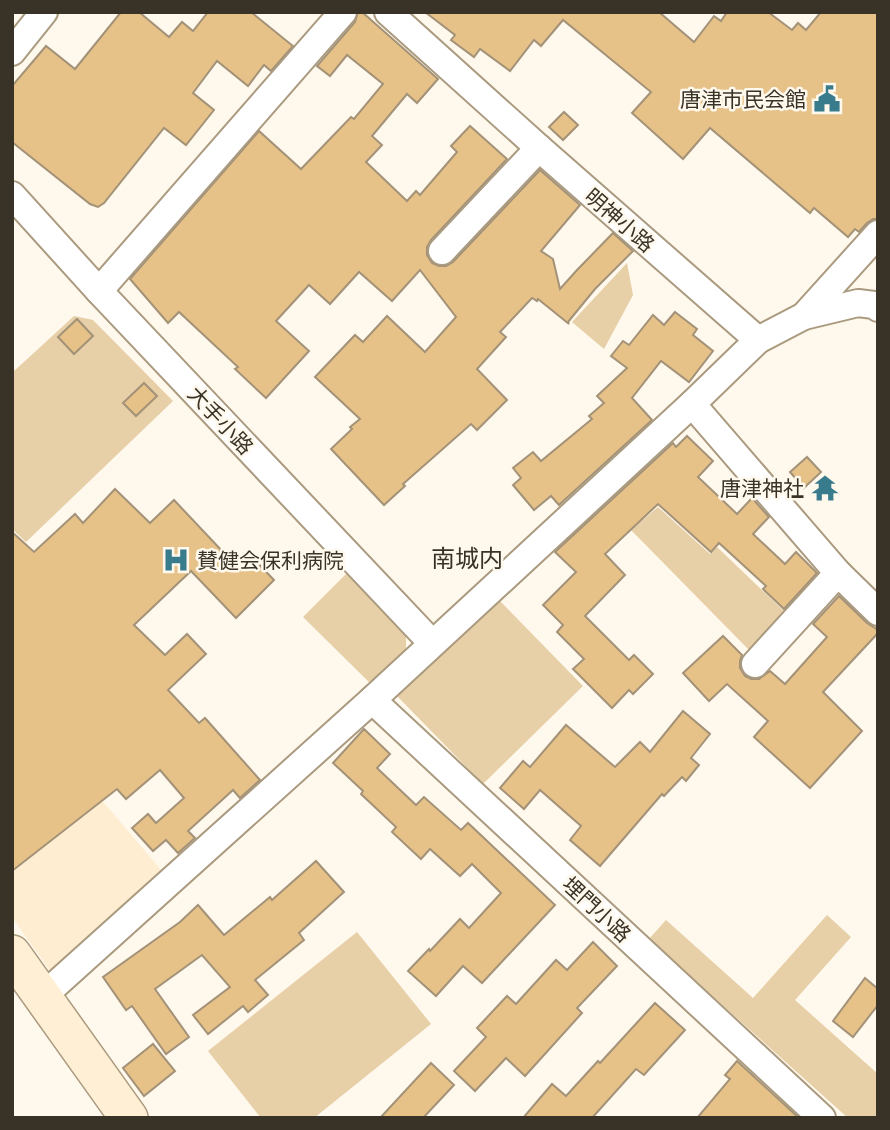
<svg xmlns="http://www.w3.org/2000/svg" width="890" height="1130" viewBox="0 0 890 1130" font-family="'Golos Text','Noto Sans JP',sans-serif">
<rect width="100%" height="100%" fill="#fff8ec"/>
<polygon fill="#ffedd1" points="12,532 40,558 76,770 162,871 53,975 12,917"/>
<g fill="#e7cfa7">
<polygon points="627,263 633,295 604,349 572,322"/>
<polygon points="74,316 93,320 173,401 26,542 12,529 12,373"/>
<polygon points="658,507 710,554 717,547 787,614 752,653 631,530"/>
<polygon points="351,569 406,623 406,649 371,684 303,617"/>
<polygon points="497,598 583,686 483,784 397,696"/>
<polygon points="827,915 851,937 795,1000 878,1074 878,1118 848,1118 649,939 666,920 753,998"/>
<polygon points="357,932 431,1024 314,1118 261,1118 208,1051"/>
</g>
<g fill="#e6c288" stroke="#a39278" stroke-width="2">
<polygon points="121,12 139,12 169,37 182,22 193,31 208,12 251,12 293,46 271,71 264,65 248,86 217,61 193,93 214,110 186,145 164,128 104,203 98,207 90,204 12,142 12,86 46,46 75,69"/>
<polygon points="358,12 362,12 438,79 417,103 407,94 372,136 382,145 366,162 407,201 416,191 420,195 457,152 451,146 470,126 507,159 431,240 427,247 427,255 432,263 439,266 446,266 453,262 540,170 580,205 541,251 553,259 560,289 577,270 613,233 633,251 595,289 568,322 569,324 538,299 537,301 532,298 500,332 506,337 477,369 507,400 477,430 471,424 403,484 405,486 384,505 331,449 352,429 350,427 360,419 315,377 355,335 363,342 387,316 425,352 456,317 420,270 392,301 359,272 330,304 309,285 276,321 309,351 266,398 235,369 238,367 179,312 168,323 130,279 259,131 301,169 351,117 354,119 383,84 347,55 330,76 317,66 355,22"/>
<polygon points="425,12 659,12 694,42 714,16 721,21 727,12 768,12 792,30 798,23 806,30 821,12 878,12 878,219 873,219 867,223 859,232 855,229 848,237 814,208 810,213 710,128 683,159 632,113 651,92 563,20 541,46 534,40 510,71 480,49 474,57 451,40 455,35"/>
<polygon points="564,112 578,125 563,140 549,127"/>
<polygon points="675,312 697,329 693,335 713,351 689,382 661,361 632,398 652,420 559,505 551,496 534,510 513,485 521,478 513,468 533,452 541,461 592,419 589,416 604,403 597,396 627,368 611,356 623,341 629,345 653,315 664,325"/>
<polygon points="77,319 93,336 74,354 58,337"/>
<polygon points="144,383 157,396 136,416 123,403"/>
<polygon points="687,436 713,461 698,477 737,514 752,498 769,517 753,534 785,564 796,552 817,573 784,609 763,589 766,586 719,543 711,552 658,504 605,554 625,575 585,616 629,660 634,655 653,674 633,694 629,690 612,708 573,669 584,659 557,632 563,625 543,605 576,572 555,552 673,443 676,447"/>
<polygon points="807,457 821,472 804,488 790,472"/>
<polygon points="115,489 150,523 174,500 240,570 253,558 274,580 236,618 191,571 134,625 165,655 187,634 206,654 168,690 199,723 205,718 260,780 240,798 233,790 188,831 195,838 178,853 166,840 153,851 132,828 148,814 156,823 184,798 160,770 126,799 117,789 12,871 12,532 34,552 75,514 83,523"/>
<polygon points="839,596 867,623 878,630 878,633 823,692 862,731 810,788 754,737 768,721 727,684 709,701 683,673 723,636 742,655 740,661 740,668 745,676 751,679 759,679 770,671 785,684 827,637 813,624"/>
<polygon points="683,711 710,734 691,758 699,765 686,781 682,777 664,796 662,794 600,866 570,840 581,826 540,790 524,809 500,788 523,761 530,767 566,725 615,767 640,742 650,752"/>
<polygon points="364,729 390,754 377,768 416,805 424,797 461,830 468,823 555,905 482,983 463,966 436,996 408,971 429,949 430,951 460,919 469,928 501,893 472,864 460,876 430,849 421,859 392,832 396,827 361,794 363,791 333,763"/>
<polygon points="316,861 344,892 299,933 304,940 255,980 268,995 248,1012 243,1006 208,1034 193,1015 230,987 202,955 155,989 189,1037 166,1054 132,1006 126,1010 103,977 180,922 198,905 224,935 270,897 272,900"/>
<polygon points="593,942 617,966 577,1008 582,1013 525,1076 506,1058 475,1091 454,1071 486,1037 477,1028 507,996 516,1004 556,960 567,970"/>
<polygon points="865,978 878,989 878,1005 853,1037 833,1021"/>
<polygon points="655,1003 685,1030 644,1075 636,1069 592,1118 523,1118 552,1084 566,1096 598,1061 600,1063"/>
<polygon points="153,1044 175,1071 144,1096 123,1068"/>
<polygon points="737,1061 799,1118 697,1118 730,1079 725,1075"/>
<polygon points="431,1063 454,1085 423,1118 380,1118"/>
</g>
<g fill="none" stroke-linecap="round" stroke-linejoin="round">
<g stroke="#aa9a7f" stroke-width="30">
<g id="street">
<polyline points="388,12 539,148 758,340 804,316 858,303 874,305 878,308"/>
<polyline points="12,52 44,12"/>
<polyline points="12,195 99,291 432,643"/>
<polyline points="442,251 539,148"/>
<polyline points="99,291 343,12"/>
<polyline points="804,316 878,234"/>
<polyline points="692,404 838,573 878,612"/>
<polyline points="755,664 838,573"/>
<polyline points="372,700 822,1118"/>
<polyline points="43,996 372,700 692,404 758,340"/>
</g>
</g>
<g stroke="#aa9a7f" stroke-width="40">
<polyline id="secondary" points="12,954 129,1118"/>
</g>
<use href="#street" stroke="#fff" stroke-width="26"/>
<use href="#secondary" stroke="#ffefd4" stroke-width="37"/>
</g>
<defs>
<g id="civic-bare" transform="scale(2.1)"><path d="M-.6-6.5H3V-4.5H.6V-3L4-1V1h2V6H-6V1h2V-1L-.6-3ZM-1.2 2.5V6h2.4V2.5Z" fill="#387b8c" stroke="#fff8ec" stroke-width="2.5" paint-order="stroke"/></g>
<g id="temple-bare" transform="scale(2.1)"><path d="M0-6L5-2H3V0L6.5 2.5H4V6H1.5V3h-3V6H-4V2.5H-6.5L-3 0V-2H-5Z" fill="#387b8c" stroke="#fff8ec" stroke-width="2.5" paint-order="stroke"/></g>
<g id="hospital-bare" transform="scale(2.1)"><path d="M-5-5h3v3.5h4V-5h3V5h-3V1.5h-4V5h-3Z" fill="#387b8c" stroke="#fff8ec" stroke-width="2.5" paint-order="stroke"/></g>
</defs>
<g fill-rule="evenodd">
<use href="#civic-bare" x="827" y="99"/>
<use href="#temple-bare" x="825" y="488"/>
<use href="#hospital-bare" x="176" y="560"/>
</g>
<g text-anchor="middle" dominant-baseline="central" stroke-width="5" stroke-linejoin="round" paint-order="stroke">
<g font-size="21" fill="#393227" stroke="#fff8ec" text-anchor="end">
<text x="806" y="99">唐津市民会館</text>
<text x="804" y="488">唐津神社</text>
<text x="197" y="560" text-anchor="start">賛健会保利病院</text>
</g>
<g font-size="21" fill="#393227" stroke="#fff8ec">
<text transform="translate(620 220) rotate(41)">明神小路</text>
<text transform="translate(221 420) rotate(47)">大手小路</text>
<text transform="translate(597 909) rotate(43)">埋門小路</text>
</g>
<g font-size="24" fill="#393227" stroke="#fff8ec">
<text x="467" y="557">南城内</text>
</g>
</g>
<rect width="890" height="1130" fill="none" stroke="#393227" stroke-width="28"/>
</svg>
